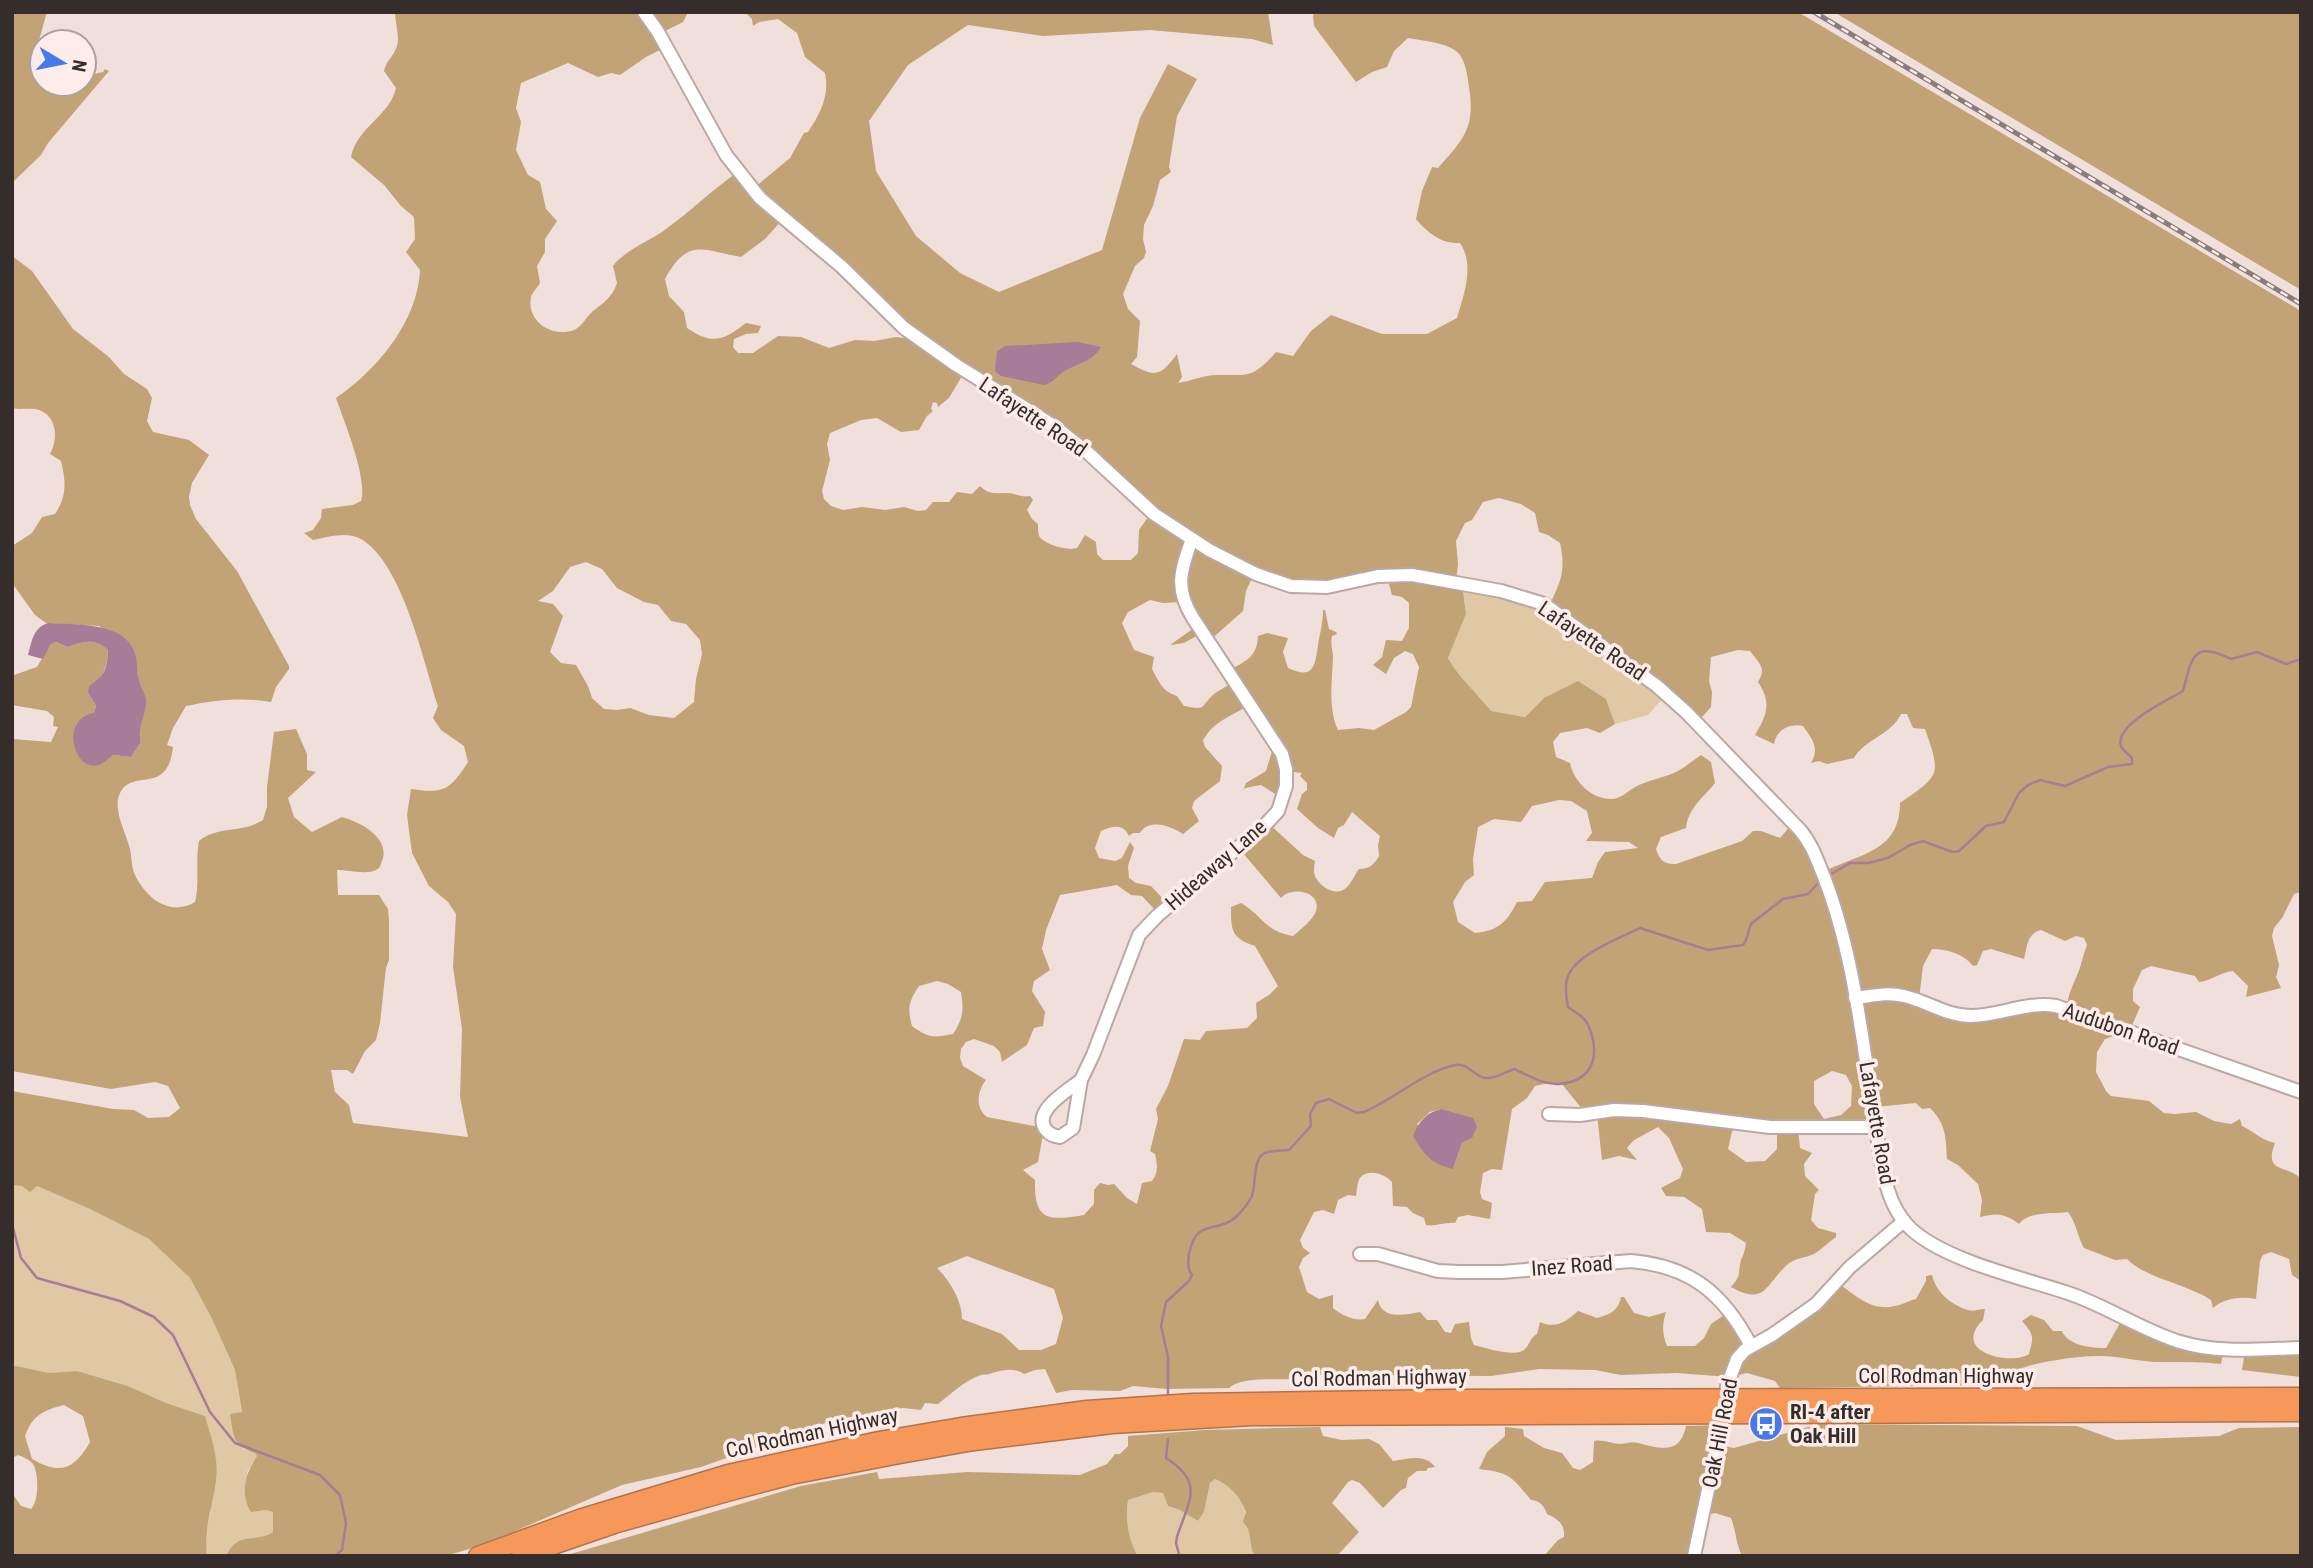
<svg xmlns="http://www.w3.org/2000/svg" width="2313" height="1568" viewBox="0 0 2313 1568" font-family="'Roboto Condensed',sans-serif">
<rect width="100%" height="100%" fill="#f1dfdc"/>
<g fill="#e0c8a4">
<path d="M1462,583L1549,606L1663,698L1648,715L1615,724L1606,699L1544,698L1525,717L1491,711C1477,693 1459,678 1448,658L1466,614Z"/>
<path d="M12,1185L37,1186L90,1209L149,1239L190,1278L212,1319L235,1370L242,1413L243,1449L256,1453L257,1456L247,1472L251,1511L266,1510L273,1512V1532C255,1545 238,1530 226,1556H207L204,1537L211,1512L165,1403L128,1386L77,1371L49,1373L12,1365Z"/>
<path d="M1215,1479C1239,1489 1247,1510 1250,1534C1251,1543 1249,1548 1255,1556H1138C1128,1540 1125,1518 1128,1500L1153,1492L1163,1493L1168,1506L1180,1510L1198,1521L1204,1512L1210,1483Z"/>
</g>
<g fill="#c1a376" fill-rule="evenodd">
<polygon points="12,12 47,12 39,40 42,84 84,84 84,76 103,72 105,69 109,71 48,143 41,155 12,183"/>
<path d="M395,12H688L683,22L661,33L664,48L646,57L620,75L611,73L598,77L568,63L521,83L516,108L521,122L516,150L528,175L540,182L546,209L557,221L545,239V252L537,266L540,283C538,287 532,293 531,297C526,322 553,338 574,330C582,327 586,317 593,311C604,302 612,298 617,283L613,266C627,248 649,242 666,229C691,211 713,189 739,171L754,188L790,158L804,133L808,132C820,114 830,95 825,73L805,57L797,33L778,19L759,22L753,26L752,19L745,12H1268L1273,45L1252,39L1150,30L1043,36L968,25L908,65L869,121L876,171L916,236L960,273L999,292L1102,250L1140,118L1168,64L1197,79L1177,116L1169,167L1171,172L1160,180L1153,206L1144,225L1143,239L1146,252L1144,258L1135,266L1123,294L1128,309L1140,321L1137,357L1131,364C1155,378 1161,376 1177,354L1182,377L1178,383C1191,381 1204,375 1217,375C1249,375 1253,378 1276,352L1293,356L1311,331L1331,315L1382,334H1427L1457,318C1464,294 1475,265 1460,243C1441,244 1428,233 1416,219L1422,191L1432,167L1438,168C1467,136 1476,125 1468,81C1467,71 1464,57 1456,51C1444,42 1423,41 1408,38L1394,51L1387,67L1372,72L1356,82L1314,26L1313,15L1318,12H1798L2301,311V892L2294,894L2282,918L2274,928L2272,936L2279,965L2276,977L2281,988L2246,997L2248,986L2233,971C2220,972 2212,981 2199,982L2195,976L2151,966L2142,970L2133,989V1001L2140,1007L2130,1030L2105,1039L2097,1052L2096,1072L2106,1091L2111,1096L2149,1101L2164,1113L2175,1114L2196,1112L2214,1121L2231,1124L2240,1119L2242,1126C2255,1132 2261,1140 2275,1143C2263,1174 2287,1164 2301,1179V1281L2292,1275L2289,1259L2271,1252L2263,1255L2260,1261L2256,1299C2242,1296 2224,1298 2213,1308L2211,1300C2187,1284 2145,1278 2127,1259L2115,1260L2084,1248C2077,1236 2077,1224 2068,1212C2053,1214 2028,1211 2019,1224C2004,1213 1997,1213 1980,1217L1982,1200L1978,1184L1958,1165L1947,1159C1946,1137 1946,1124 1930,1108L1922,1109L1916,1103L1875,1107L1876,1122L1837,1127L1824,1119L1798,1128L1800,1148L1812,1153L1804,1164L1805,1176L1819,1190L1815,1194L1811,1220L1818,1228L1836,1233V1237C1829,1242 1822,1249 1814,1254C1806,1258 1795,1258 1788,1264C1766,1283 1766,1307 1731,1287C1743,1273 1737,1275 1741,1260C1744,1254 1745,1250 1746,1243L1730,1233L1706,1232L1702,1209L1684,1197L1666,1196L1661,1188L1680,1178L1683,1169L1669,1138L1658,1127L1634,1140L1627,1148L1637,1160L1619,1156L1602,1160L1597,1114H1586L1562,1084L1549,1083L1535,1086L1527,1098L1512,1109L1502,1170L1492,1169L1483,1173L1480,1192L1482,1199L1492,1203L1490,1219L1468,1215L1458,1217L1455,1223C1444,1222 1435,1227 1426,1225L1424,1218L1413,1213L1407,1207L1393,1206L1392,1182C1385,1174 1368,1168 1360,1178C1357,1182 1357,1191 1356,1196L1348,1195L1338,1200L1334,1214L1323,1210L1314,1212L1300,1240L1303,1248L1310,1253L1303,1258L1299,1267L1307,1292L1319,1299L1333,1295V1308C1341,1315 1354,1321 1365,1319L1378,1300C1382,1320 1404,1315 1420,1312L1427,1320H1437L1445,1332L1451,1333L1455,1324L1469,1322L1471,1338L1474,1345C1486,1348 1518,1359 1526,1348C1531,1342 1530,1338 1537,1334L1540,1322C1556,1329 1566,1322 1578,1311L1597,1318C1611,1314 1618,1311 1621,1297H1624L1634,1313L1649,1317L1666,1312C1662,1323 1662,1335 1667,1346H1695L1704,1338L1711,1324L1730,1311L1751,1344L1838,1283C1855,1295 1872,1312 1895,1306C1902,1305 1908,1301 1916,1299L1926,1281V1276L1932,1275C1936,1292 1951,1305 1968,1310C1973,1312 1979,1309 1985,1309L1983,1320C1950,1352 2011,1366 2029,1354C2034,1336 2034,1335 2022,1321L2031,1315L2044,1320L2053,1331H2062C2068,1346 2092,1348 2106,1348L2123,1318L2175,1340L2224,1349L2221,1364C2202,1362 2185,1362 2167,1362C2146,1363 2124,1357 2103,1356C2081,1355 2019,1363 2004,1377L1986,1378L1980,1385L1780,1388L1775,1381L1747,1373L1730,1377L1676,1373L1621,1375L1595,1370L1539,1369L1491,1376L1313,1375C1291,1385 1248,1372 1229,1388L1167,1389L1133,1386L1120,1391L1072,1390L1056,1393L1045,1369L1035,1370L1024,1374C1014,1367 1003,1370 992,1373C989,1375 985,1374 981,1375C965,1380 951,1394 938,1404L925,1403L921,1410L903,1408L834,1420L701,1467L622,1485L483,1545L452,1554L226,1556C238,1530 255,1544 273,1532V1512L266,1510L251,1512C239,1493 246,1473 257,1456L255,1453C232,1445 234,1437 230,1414L242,1412L235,1370L212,1319L190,1278L149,1239L90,1209L37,1186L30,1192L22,1186L12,1185V1091L113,1109L134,1110L148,1118L169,1117L180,1108L168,1086L155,1082L111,1089L12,1071V739L51,742L58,727L53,726L54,717L47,711L12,705L14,675L37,667L50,645L56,642L68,647C83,641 95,638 108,650C107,670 102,678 88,693L96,706L94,713L98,765L113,755L131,757L141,742L138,732L146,702L138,678L135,654L99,626L46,623L35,615L12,583V546L32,533L42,517L55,514C67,496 66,482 61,461L50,454C59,438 57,413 35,409C28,408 20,410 12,408V256L32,271L73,329L109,357L124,374L147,389L152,398L147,421L153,432L189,440L209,455L192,483L189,497L190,505L196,519L237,571L289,666V669L276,687L271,702C241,697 215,700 186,706L173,728L167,745L173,747C168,795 135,769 121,791C111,808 126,832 130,849C132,857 131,867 135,875C139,884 147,894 155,900C168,909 182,910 195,902C200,882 195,862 199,841C219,825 241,834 263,820L267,807V787L274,732L296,729L307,754V770L316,772L288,798L294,817L312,832L342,817C361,822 391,839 382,861C380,866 381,867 376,870C366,875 348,870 337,870L338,895H379L388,909L389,921V960L386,968L380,1023L376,1040L365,1051L353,1074L347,1070H331L335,1092L349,1105L353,1123L468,1137L460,1097L462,1029L453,967L456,914L448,902L429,886L412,853L407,815L411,789C444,794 450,790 468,762L464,746L441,730L433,718L438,706C423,661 403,564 361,539C347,531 328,537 313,540L304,533L313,530L321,518L322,509L353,505L361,501C368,479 344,421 336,398C377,370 418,321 420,270L406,252L415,239L414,217L401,206L384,185L351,157C357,127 390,116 396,88L384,71C386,61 394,56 397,46C400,37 395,22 395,12ZM783,219L914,339L896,337L874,341L855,340L829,348L801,337L778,336L753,353H738L733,347L734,339L746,334L758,333L761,326L746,323C723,341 712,345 687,328L684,312L669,296L665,279C688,237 702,250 741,257L765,239ZM965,371L1089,452L1151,513L1139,530L1138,553L1131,560H1103L1097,554L1096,542L1085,535L1077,548C1068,551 1045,545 1039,536C1038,533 1038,528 1038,524L1032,519L1027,510L1033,500L1030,496C1020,498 1016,493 1007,493C995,493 989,495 980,486L972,494L957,492L949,502H933L926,510L918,511L904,507L885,510L862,507L843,510L831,506L824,499L822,491L830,460L827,444L830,433L861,420L877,418L901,432L919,430L927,416L933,411L931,409L933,402L937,403L938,407L949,398ZM1499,498L1521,504L1535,513L1539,532L1548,535L1560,543C1566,571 1561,581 1549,606L1696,724L1711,707L1712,692L1709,681L1711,657L1738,650L1750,651C1759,663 1767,668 1758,682C1772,703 1767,715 1755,735L1774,744C1776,730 1790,723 1803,726C1812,739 1820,747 1811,763L1819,761L1827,764L1854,758C1865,739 1891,735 1901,714H1907L1913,728L1925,729C1941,775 1941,775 1900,803C1900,852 1859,854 1825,871L1793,823L1780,838L1761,831H1753L1742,841L1676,864C1664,864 1660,861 1656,849L1661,837L1686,828C1688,808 1703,798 1715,783L1711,762L1701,755C1692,761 1683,769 1674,773C1662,778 1649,780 1637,786C1629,790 1622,798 1613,799C1592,800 1574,782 1570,763L1556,757L1553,742L1560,733L1587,728L1600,733L1615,724L1606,699L1578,681L1544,698L1525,717L1491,711C1477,693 1459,678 1448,658L1466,614L1462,583L1456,581L1458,564L1456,541L1465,523L1472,520L1483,502ZM586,562L602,569L617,588L644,602L658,605L671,621L686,624L700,640L702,654L696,679L694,702L674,718L649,715L630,708L617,710L604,709L592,698L588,686L576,665L561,663L550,652L563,616L553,604L538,601L553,591L570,567ZM1254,574L1328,587L1387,576L1392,595L1402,597L1409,603V628L1402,641L1386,640L1382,657L1373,665L1386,674L1394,658L1405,651L1413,654L1419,667L1411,707L1406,712L1374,730L1359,728L1338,730C1328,709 1332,681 1333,658C1333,650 1330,644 1332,636L1337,634L1336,632L1329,629L1325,610H1323C1323,623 1320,633 1318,645C1315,666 1314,680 1288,668L1283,652L1288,638L1267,633L1258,636C1257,659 1244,661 1227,672L1231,684C1225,687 1219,690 1214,694C1200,706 1208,711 1184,706L1177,696C1163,692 1159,682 1152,669L1154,657L1134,650L1122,623L1128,612L1150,600L1163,603L1181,602L1194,628L1170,645L1184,643L1200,634L1208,642L1243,611L1246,591ZM1247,706L1274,745L1266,771L1246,783L1243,791L1245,788L1261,785L1277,795L1285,771L1302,773L1300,776L1307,783V790L1302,794L1297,809L1318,828L1334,838L1338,828L1344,825L1352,812L1380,836L1378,845L1379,856C1374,865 1369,869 1359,869C1355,874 1351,884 1346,888C1336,897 1321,887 1316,878C1313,873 1314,867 1315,861L1303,855L1266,821L1237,846L1281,898C1291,886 1322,891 1316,911C1313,920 1300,930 1293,936C1263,930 1263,916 1241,903L1231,907C1231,930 1231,938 1255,946L1278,986L1269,995L1256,1003L1257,1018L1247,1028L1206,1031L1200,1040L1184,1039L1168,1086L1156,1109L1158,1119L1150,1151L1155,1154C1157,1164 1159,1172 1152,1181L1142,1183L1137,1204L1127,1198L1114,1184L1108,1185L1100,1183L1094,1190V1204L1084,1215C1048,1221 1034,1221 1035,1180L1023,1170L1038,1162L1044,1128L987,1117C975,1108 977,1091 986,1080L963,1066L960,1058L961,1049L966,1042L974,1039L994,1046L1000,1052L1002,1062L1027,1045L1034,1028L1043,1026L1045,1012L1032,991L1034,981L1050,970L1042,949L1046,930L1060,895L1117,885L1131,895L1142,896L1156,911L1166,902L1151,886L1136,883L1129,878L1128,866L1134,848L1130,842L1122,858L1115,861L1099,858L1095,848L1101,831C1112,826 1123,823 1129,836L1133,833H1140C1149,818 1171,826 1183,834L1199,821L1192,808L1194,801L1220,781L1222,766L1205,747L1203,741C1212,722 1230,717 1247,706ZM1559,800L1571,801L1587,811L1592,833L1586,841L1629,842L1638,848L1605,852L1598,862L1592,878L1545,882L1532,901L1517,902C1507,922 1498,931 1475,933L1458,922L1453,902L1465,882L1474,875L1473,859L1478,827L1494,819L1521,822L1532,806ZM2041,930L2065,941L2076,936L2084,938L2087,945C2083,954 2082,964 2078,973C2072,987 2069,993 2066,1008L1944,1011L1919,999L1923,966L1932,949C1947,949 1964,954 1973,966L1977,965L1983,951L1991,949L2024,959C2027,947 2027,933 2041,930ZM937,981L948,984L961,992C964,1010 963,1019 953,1034C932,1038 929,1038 912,1026C907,1008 909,1001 919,986ZM1832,1071L1846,1075L1852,1086L1851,1106L1841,1115L1824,1119L1814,1104V1081ZM1441,1109L1472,1138L1462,1143L1453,1169L1417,1124L1430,1112ZM1745,1124L1777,1129V1149L1765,1161L1746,1162L1728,1149L1732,1131ZM967,1256L1054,1289L1063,1318L1056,1344L1041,1350H1019L1002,1334L962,1319C962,1300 949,1280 937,1268Z"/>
<polygon points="1834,12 2301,12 2301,290"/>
<polygon points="2301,1348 2301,1377 2242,1370 2245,1351"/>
<path d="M12,1365L49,1373L77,1371L128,1386L166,1403L205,1416C211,1437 219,1458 216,1480C213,1506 203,1530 207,1556H12V1493L21,1506L31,1509C39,1502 39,1473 33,1464C29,1459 23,1457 18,1455L12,1458ZM64,1405L83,1416L90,1442C74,1470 60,1475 32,1459L25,1436C32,1416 43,1410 64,1405Z"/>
<path d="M1819,1424L2077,1426L2116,1440L2219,1436L2239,1428L2301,1427V1556H1742C1736,1544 1736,1531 1731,1518L1715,1513L1704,1516L1695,1556H1544L1558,1540L1564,1537C1565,1524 1558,1519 1547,1514C1544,1505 1540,1501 1531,1500C1511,1476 1511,1473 1479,1469L1487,1452L1505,1436V1427L1523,1429L1524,1436L1544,1448L1562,1453L1573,1468L1580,1470L1593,1462L1594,1441C1603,1439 1612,1444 1621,1444C1627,1443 1632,1442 1638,1443C1659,1448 1680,1456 1686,1426L1721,1425L1719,1445L1734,1448Z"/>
<path d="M1320,1427L1323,1436L1342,1440L1369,1439L1379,1444L1393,1461C1407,1459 1425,1453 1435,1467L1428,1468L1426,1471H1417L1408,1478L1406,1488L1401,1490L1383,1508L1360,1483L1352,1480L1348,1482L1332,1503L1359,1532L1337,1556H1255C1247,1545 1254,1532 1243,1522L1246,1512C1239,1496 1231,1486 1215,1479L1210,1483L1204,1512L1198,1521L1180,1510L1168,1506L1163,1493L1153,1492L1128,1500C1125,1518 1128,1540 1138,1556H564L801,1486L877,1472L879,1479L967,1472L1080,1475L1107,1464L1115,1454H1120L1128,1446V1436L1205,1430Z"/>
</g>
<g fill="#a87b99">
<path d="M1078,342L1101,347C1094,361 1075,364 1063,372C1056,377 1053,383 1044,385L1001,376L995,371L997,351L1005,346Z"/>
<path d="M48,623C74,625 124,621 135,653C138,661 136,671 139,680C140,686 145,693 146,700C147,715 136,727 141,742L131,757L113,755C109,758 104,763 99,765C74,773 59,719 94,713L96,706L88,693L89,686C105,676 107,669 108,650C95,638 83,641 68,647L56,642L50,645L43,659L28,655C32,641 33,628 48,623Z"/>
<path d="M1441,1109L1473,1118L1477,1127L1472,1138L1462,1143L1453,1169C1432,1164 1424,1155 1413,1136C1419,1121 1426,1113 1441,1109Z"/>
</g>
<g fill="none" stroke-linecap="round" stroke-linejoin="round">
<g stroke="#a87b99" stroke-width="2.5">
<path d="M1828,876L1850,863H1868L1888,858L1910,845L1923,841L1952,852L1959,851L1986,826L2004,822L2019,793L2028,785L2040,780L2065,786L2108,767L2132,764V758C2128,754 2123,751 2121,746C2114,725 2168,700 2183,691C2192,657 2193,640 2231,659L2257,652L2286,664L2301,659"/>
<polyline points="12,1224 21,1258 37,1278 120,1301 154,1317 173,1335 210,1412 235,1443 320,1475 340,1495 346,1523 342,1550 335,1556"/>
<path d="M1168,1394V1357L1161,1326L1166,1302L1189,1281L1192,1275C1187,1268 1188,1262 1189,1254C1196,1217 1217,1234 1236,1217C1241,1212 1249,1202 1252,1196C1256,1185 1253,1161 1263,1154C1269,1150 1282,1151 1289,1150L1311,1126L1310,1114L1316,1103L1329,1099L1357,1113L1364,1112C1393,1100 1423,1072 1455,1065C1469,1062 1475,1079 1488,1078C1497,1078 1506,1072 1514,1069C1528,1075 1543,1085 1559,1084C1586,1082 1598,1065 1593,1040C1591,1033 1590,1026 1585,1020C1581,1015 1573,1011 1568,1007C1566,997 1564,983 1569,974C1579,953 1620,938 1640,928L1708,950L1743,945C1749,938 1747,930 1752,923L1783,899L1808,894L1822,879"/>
<path d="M1168,1439L1166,1458C1205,1483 1189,1500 1177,1537L1176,1543L1179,1554"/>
</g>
<g stroke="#b9a8a5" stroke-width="16">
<g id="minor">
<path d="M644,12L658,32L726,155L760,198L842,267L904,328L956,365L1054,426L1087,452L1154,514L1209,550L1256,574L1291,586L1327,587L1378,576L1412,575L1501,591L1544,604L1657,686L1686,712L1800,830C1812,844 1817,860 1824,877C1854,954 1862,1040 1875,1121C1881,1157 1883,1203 1911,1229C1946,1261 2023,1278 2068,1293C2107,1306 2141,1330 2180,1342C2219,1354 2261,1349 2301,1348"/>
<path d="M1855,998C1872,996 1887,992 1904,996C1927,1001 1946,1016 1971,1016C1999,1016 2028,1001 2056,1006L2301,1092"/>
<path d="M1081,1080C1069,1090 1031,1111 1046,1130C1050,1135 1054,1136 1060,1137L1073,1128L1081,1080L1093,1055L1139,935L1157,916L1265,825L1278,811L1286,786V769L1282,754L1193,618C1174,588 1181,570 1192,539"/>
<polyline points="1549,1114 1580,1115 1614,1110 1643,1111 1770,1127 1876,1127"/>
<path d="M1360,1254H1378L1438,1271L1459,1272H1502L1631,1261C1691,1266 1724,1294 1751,1346"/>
<polyline points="1694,1556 1724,1414 1727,1386 1737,1359 1745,1350 1772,1335 1816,1304 1850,1267 1904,1221"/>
</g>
</g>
<g stroke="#b27349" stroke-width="21">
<g id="highway">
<polyline points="478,1556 582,1518 728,1474 879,1441 961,1427 1087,1410 1193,1403 1453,1399 2301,1397"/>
<polyline points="521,1556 614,1524 727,1492 791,1475 900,1454 974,1441 1112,1424 1252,1416 2301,1412"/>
</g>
</g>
<use href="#minor" stroke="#fff" stroke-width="12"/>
<use href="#highway" stroke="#f69859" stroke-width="18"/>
<g stroke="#897d7b" stroke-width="5">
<polyline id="rail" points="1814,12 2301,304"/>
</g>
<use href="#rail" stroke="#feece9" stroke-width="2.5" stroke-dasharray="8" stroke-linecap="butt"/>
</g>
<defs>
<g id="bus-disc" transform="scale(1.75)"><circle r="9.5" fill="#4978ea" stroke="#feece9"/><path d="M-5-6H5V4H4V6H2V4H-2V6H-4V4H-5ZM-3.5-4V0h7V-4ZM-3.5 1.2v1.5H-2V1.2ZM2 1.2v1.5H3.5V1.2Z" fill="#fff"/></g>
</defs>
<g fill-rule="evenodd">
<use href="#bus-disc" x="1766" y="1424"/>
</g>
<g text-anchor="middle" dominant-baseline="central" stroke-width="7" stroke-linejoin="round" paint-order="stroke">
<g font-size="21" fill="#342d2c" stroke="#feece9">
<text transform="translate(1033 417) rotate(34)">Lafayette Road</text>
<text transform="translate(1592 641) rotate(34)">Lafayette Road</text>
<text transform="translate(1216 865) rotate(-41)">Hideaway Lane</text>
<text transform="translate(2121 1029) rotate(19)">Audubon Road</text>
<text transform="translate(1877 1123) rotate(80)">Lafayette Road</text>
<text transform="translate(1572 1266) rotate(-4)">Inez Road</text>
<text x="1946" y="1376">Col Rodman Highway</text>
<text transform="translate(1379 1378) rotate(-1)">Col Rodman Highway</text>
<text transform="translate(812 1433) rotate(-12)">Col Rodman Highway</text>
<text transform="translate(1720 1433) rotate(-79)">Oak Hill Road</text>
</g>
<g font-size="21" font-weight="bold" fill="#342d2c" stroke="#feece9" text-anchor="start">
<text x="1790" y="1412">RI-4 after<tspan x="1790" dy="24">Oak Hill</tspan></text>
</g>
</g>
<rect width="2313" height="1568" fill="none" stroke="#342d2c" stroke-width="28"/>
<g transform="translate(63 63) rotate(100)"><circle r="33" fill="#feece9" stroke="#ada09d" stroke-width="2"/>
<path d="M0-5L12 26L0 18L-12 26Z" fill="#4978ea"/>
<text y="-10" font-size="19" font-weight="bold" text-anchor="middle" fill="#342d2c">N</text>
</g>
</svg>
